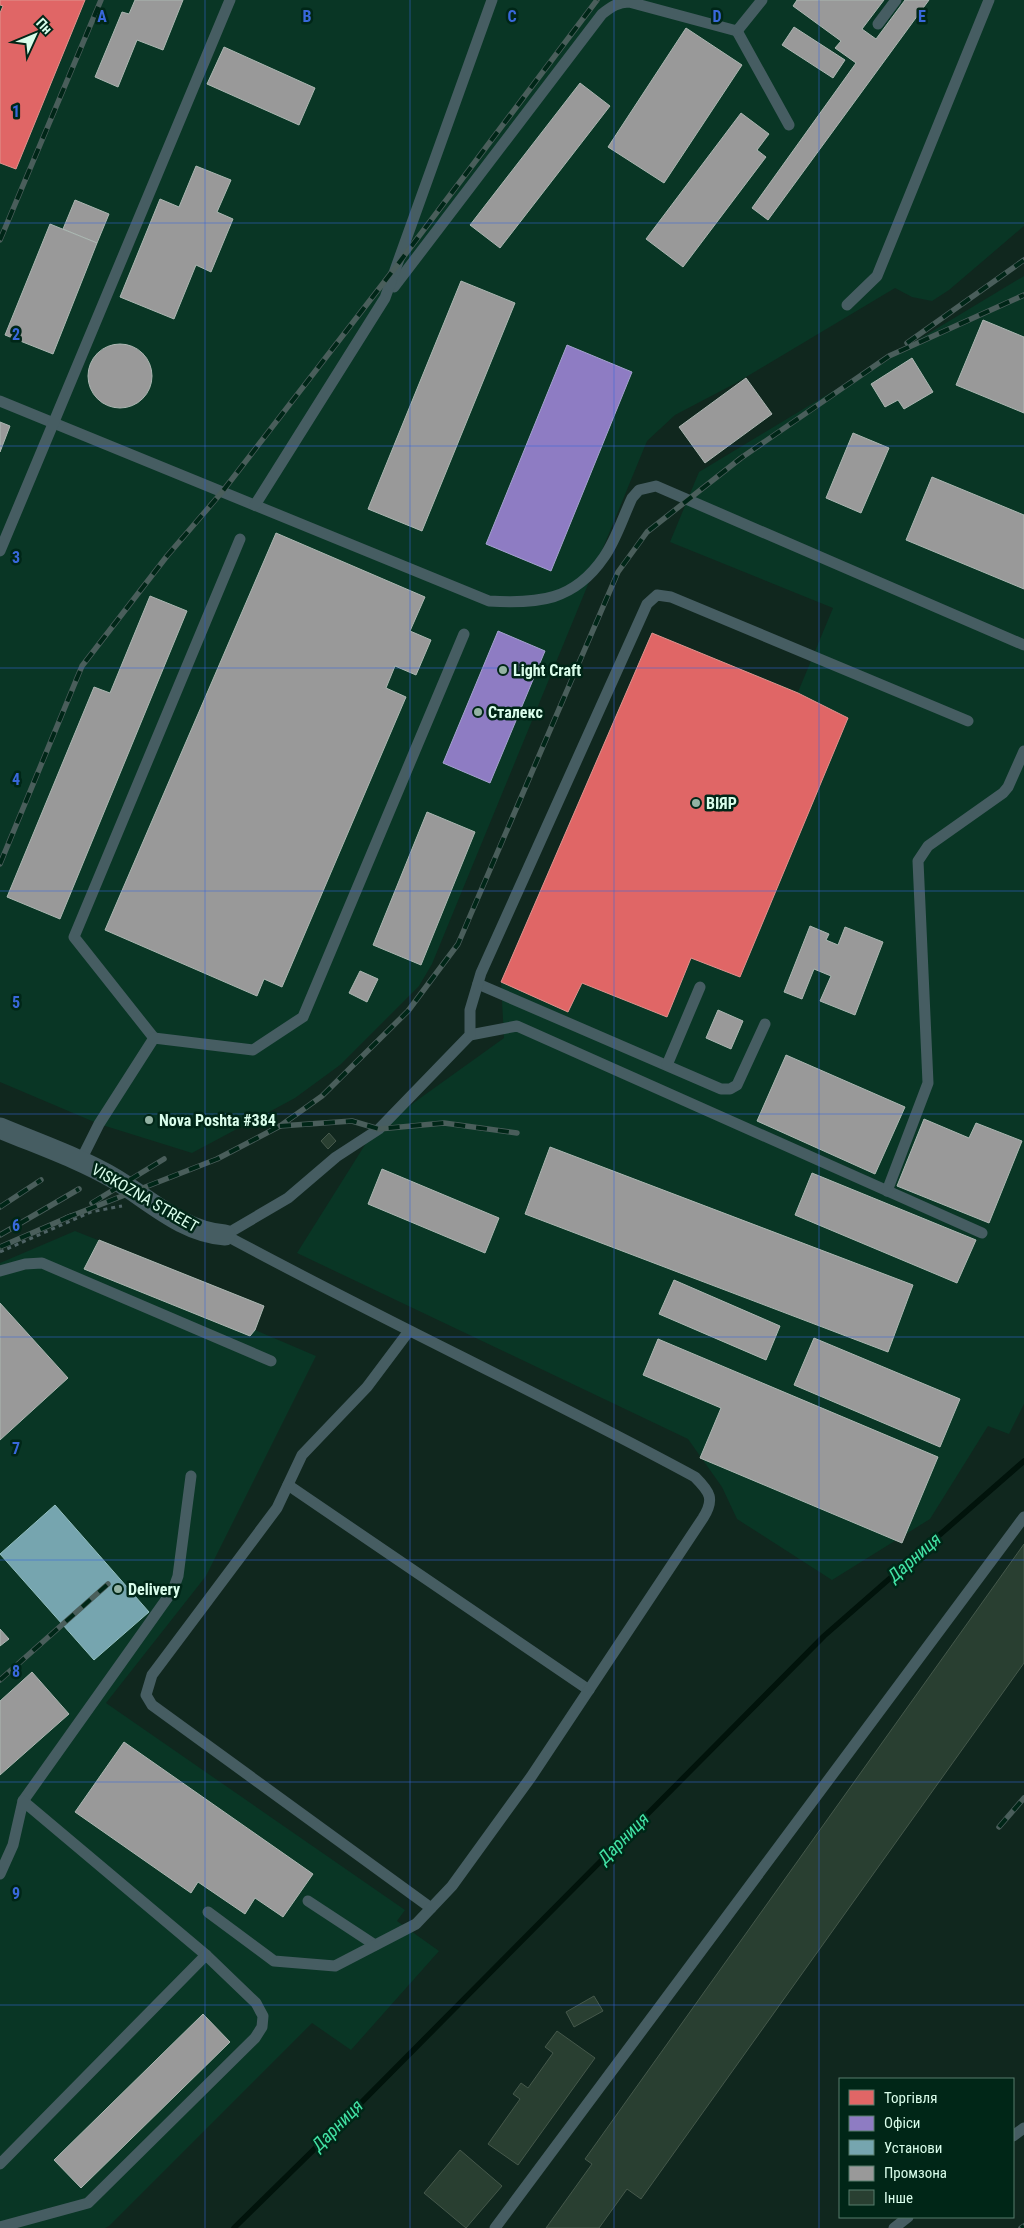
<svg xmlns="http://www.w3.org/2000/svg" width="1024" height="2228" viewBox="0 0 1024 2228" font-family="'Roboto Condensed',sans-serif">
<rect width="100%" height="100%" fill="#10271e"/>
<g fill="#093625">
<polygon points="0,0 1024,0 1024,226 949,290 932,301 912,297 895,288 736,383 675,415 647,441 432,964 419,986 340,1065 295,1098 192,1153 99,1124 0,1082"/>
<polygon points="1024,276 1024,1404 1009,1434 988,1426 930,1519 832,1580 737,1519 722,1487 688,1439 297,1253 373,1132 504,1038 501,982 652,633 798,692 833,608 670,542 699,472"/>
<polygon points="75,1231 264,1306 255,1330 316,1356 206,1576 106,1703 405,1910 397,1921 439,1951 351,2050 312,2023 109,2226 105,2228 0,2228 0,1263"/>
</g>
<g fill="#e06666" stroke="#de938e">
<polygon points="0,0 85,0 16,169 0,163 0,13 3,6 0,5"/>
<polygon points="652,633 798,693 848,718 740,977 691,958 667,1017 582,983 568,1012 501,982"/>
</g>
<g fill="#8e7cc3" stroke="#a4a3cf">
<polygon points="567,345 632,372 551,571 486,544"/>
<polygon points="498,631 545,651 490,783 443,763"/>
</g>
<polygon fill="#76a5af" stroke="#94bfc1" points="55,1505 149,1612 94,1660 0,1554"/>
<g fill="#999" stroke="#acb7b2">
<polygon points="135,0 183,0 163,50 137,40 118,87 95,77 122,12 129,14"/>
<polygon points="797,0 884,0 862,29 876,39 905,0 929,0 768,220 752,208 856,63 835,48 841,41 793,6"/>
<polygon points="794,27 845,60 833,78 782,45"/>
<polygon points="686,28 742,65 664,183 608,147"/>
<polygon points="224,47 315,88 299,125 207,84"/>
<polygon points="580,83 610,106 500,248 470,225"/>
<polygon points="741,113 769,134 757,150 766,157 683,267 646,239"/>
<polygon points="196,166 231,180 217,212 233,219 211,272 196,265 174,319 120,297 160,199 179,207"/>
<polygon points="75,200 109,214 97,243 63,229"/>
<polygon points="50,224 97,243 53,354 5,335"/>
<polygon points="461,281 515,303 422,531 368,509"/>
<polygon points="983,320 1024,337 1024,413 956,385"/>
<circle cx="120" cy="376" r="32"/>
<polygon points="912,358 933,392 904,409 898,400 885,407 871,384"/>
<polygon points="746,378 772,414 705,463 679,427"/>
<polygon points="0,422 10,426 0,452"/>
<polygon points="853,433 889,448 861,513 826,498"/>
<polygon points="932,477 1024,515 1024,589 906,540"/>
<polygon points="276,533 425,597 410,631 431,640 416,675 395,666 386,688 406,697 282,987 264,979 257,996 105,930"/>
<polygon points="150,596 187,611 60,919 7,897 94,687 110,693"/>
<polygon points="427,812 475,832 421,965 373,945"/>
<polygon points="810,926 829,934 826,940 838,945 845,927 883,942 855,1015 820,1001 831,976 814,969 802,999 784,992"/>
<polygon points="360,971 378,979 367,1002 349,993"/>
<polygon points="718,1010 743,1021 731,1049 706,1038"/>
<polygon points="786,1055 905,1107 875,1174 757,1121"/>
<polygon points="924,1119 969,1138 976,1123 1022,1141 989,1223 897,1186"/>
<polygon points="550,1147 913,1285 888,1352 525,1214"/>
<polygon points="382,1169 499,1218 485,1253 368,1204"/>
<polygon points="812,1173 976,1240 957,1283 795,1215"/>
<polygon points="99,1240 264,1306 255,1330 250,1336 84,1269"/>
<polygon points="674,1280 780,1326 766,1360 659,1314"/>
<polygon points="0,1303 68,1378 0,1440"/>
<polygon points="814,1338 960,1399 940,1447 794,1385"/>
<polygon points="658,1339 938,1457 902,1543 700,1458 721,1408 643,1375"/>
<polygon points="0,1629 9,1639 0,1646"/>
<polygon points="32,1672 69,1714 0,1775 0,1701"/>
<polygon points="124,1742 313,1874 283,1917 255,1898 245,1914 198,1882 191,1893 75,1812"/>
<polygon points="203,2014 230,2042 81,2188 54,2160"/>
</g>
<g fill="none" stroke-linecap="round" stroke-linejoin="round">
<polyline stroke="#01130b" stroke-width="5.5" points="234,2228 347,2117 824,1636 1024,1461"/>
</g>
<g fill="#293f31" stroke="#45584b">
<polygon points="329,1133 336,1141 328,1149 321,1141"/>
<polygon points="1024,1544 1024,1663 641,2199 627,2189 599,2228 546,2228 592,2164 585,2159"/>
<polygon points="594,1996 603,2011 574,2027 566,2012"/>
<polygon points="557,2031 595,2058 518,2165 488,2144 520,2099 513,2094 521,2083 528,2088 553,2053 545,2047"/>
<polygon points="460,2150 502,2186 466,2228 424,2193"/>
</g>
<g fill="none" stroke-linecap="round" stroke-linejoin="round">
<polyline stroke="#4f6365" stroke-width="3" stroke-dasharray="4 4" stroke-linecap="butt" points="0,1252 91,1212 122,1206"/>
<g stroke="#465d62" stroke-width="11">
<polyline points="878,24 896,0"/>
<polyline points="737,31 789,125"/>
<path d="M394,287L602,14C611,7 618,2 629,2L737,31L762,0"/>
<polyline points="847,305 877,276 989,0"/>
<path d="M0,401L489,601C538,604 574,601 604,557C616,540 623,517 632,498L639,490L656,486L1024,645"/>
<polyline points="255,505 385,298 492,0"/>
<polyline points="0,551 230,0"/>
<polyline points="478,984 721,1089 730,1089 737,1085 765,1024"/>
<polyline points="470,1035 517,1026 982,1233"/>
<polyline points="154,1038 74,937 240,539"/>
<polyline points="667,1065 700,987"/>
<polyline points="80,1162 99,1124 154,1038 253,1050 303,1017 464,634"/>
<polyline points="887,1191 928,1083 918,861 928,846 1003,793 1008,787 1024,751"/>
<polyline points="225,1235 288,1198 336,1157 379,1129 470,1035 470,1010 481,973 647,604 657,595 671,597 968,721"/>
<polyline points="0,1271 25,1264 42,1263 271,1361"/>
<polyline points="409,1331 367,1387 302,1455 277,1508 152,1675 146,1695 152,1705 431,1908"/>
<polyline points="288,1485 589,1690"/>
<polyline points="23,1801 173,1590 178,1576 191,1476"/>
<polyline points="0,1874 13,1845 23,1801 206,1955 256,2003 263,2016 262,2027 255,2038 88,2203 0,2227"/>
<polyline points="308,1901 375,1945"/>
<path d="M208,1912L274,1961L335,1966L416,1924L452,1886L531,1777L703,1518C715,1499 710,1492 695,1477C540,1393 380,1319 225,1235"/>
<polyline points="1013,2136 1024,2128"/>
<polyline points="0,2164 206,1955"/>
<polyline points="495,2228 1024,1517"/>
<polyline points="894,2228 908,2217"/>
</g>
<path stroke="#465d62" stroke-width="21" d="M0,1128C38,1144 79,1158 115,1179C150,1200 182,1232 225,1235"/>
<g stroke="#4a5e5b" stroke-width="5.5">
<g id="rail">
<polyline points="0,240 101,0"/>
<polyline points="907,343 1024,260"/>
<polyline points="0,864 82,666 167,556 222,492 398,264 597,0"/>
<polyline points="280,1126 352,1121 379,1129 444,1123 517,1133"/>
<polyline points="92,1203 164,1159"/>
<polyline points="0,1207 41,1180"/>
<polyline points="66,1218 217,1159 280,1126 322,1096 408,1011 458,944 618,572 647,532 741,458 889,356 1024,295"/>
<polyline points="0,1235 79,1189"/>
<polyline points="0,1247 71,1216"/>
<polyline points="0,1680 108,1584"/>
<polyline points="999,1827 1024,1798"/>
<polyline points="1021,2228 1024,2226"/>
</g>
</g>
<use href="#rail" stroke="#002617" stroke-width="4" stroke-dasharray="11" stroke-linecap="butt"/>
</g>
<path fill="none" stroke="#3968db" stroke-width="1" stroke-opacity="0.55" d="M205,0V2228M410,0V2228M614,0V2228M819,0V2228M0,223H1024M0,446H1024M0,668H1024M0,891H1024M0,1114H1024M0,1337H1024M0,1560H1024M0,1782H1024M0,2005H1024"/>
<g fill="#93b2a3" stroke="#002617" stroke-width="2">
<circle cx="503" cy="670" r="5"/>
<circle cx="478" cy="712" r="5"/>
<circle cx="696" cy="803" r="5"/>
<circle cx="149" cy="1120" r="5"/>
<circle cx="118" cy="1589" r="5"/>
</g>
<g text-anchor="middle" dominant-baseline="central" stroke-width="5" stroke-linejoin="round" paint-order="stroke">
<g font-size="16" font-weight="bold" fill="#d9fdeb" stroke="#002617" text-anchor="start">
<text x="513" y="670">Light Craft</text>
<text x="488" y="712">Сталекс</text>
<text x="706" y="803">ВІЯР</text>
<text x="159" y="1120">Nova Poshta #384</text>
<text x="128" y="1589">Delivery</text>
</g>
<g font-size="16" fill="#d9fdeb" stroke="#002617">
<text transform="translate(145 1198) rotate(30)">VISKOZNA STREET</text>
</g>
<g font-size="18" font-style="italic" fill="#42e2a5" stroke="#002617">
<text transform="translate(914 1557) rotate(-41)">Дарниця</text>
<text transform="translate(623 1838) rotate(-45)">Дарниця</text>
<text transform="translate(337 2125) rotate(-45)">Дарниця</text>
</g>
</g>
<g font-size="16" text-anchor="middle" font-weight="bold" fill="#3968db" stroke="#002617" stroke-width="5" stroke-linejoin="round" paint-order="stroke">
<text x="102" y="22">A</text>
<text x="307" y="22">B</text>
<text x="512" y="22">C</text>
<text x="717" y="22">D</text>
<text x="922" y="22">E</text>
<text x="16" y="117">1</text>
<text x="16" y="340">2</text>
<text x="16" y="563">3</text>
<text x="16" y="785">4</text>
<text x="16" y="1008">5</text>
<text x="16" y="1231">6</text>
<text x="16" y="1454">7</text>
<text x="16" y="1677">8</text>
<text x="16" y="1899">9</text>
</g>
<rect x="839" y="2078" width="175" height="140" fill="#002617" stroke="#577c6c"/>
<rect x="849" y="2090" width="25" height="15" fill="#e06666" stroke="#577c6c"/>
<text x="884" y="2103" font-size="15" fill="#d9fdeb">Торгівля</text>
<rect x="849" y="2116" width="25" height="15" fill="#8e7cc3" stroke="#577c6c"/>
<text x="884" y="2128" font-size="15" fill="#d9fdeb">Офіси</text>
<rect x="849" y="2140" width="25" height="15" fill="#76a5af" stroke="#577c6c"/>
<text x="884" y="2153" font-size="15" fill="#d9fdeb">Установи</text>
<rect x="849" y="2166" width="25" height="15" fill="#999999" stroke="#577c6c"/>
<text x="884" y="2178" font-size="15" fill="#d9fdeb">Промзона</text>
<rect x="849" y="2190" width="25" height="15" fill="#293f31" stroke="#577c6c"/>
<text x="884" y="2203" font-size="15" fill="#d9fdeb">Інше</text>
<g transform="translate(35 35) rotate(46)" stroke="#002617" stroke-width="4" paint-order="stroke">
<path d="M0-4L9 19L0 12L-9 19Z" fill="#d9fdeb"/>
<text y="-8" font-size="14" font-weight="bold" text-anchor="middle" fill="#d9fdeb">Пн</text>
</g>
</svg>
